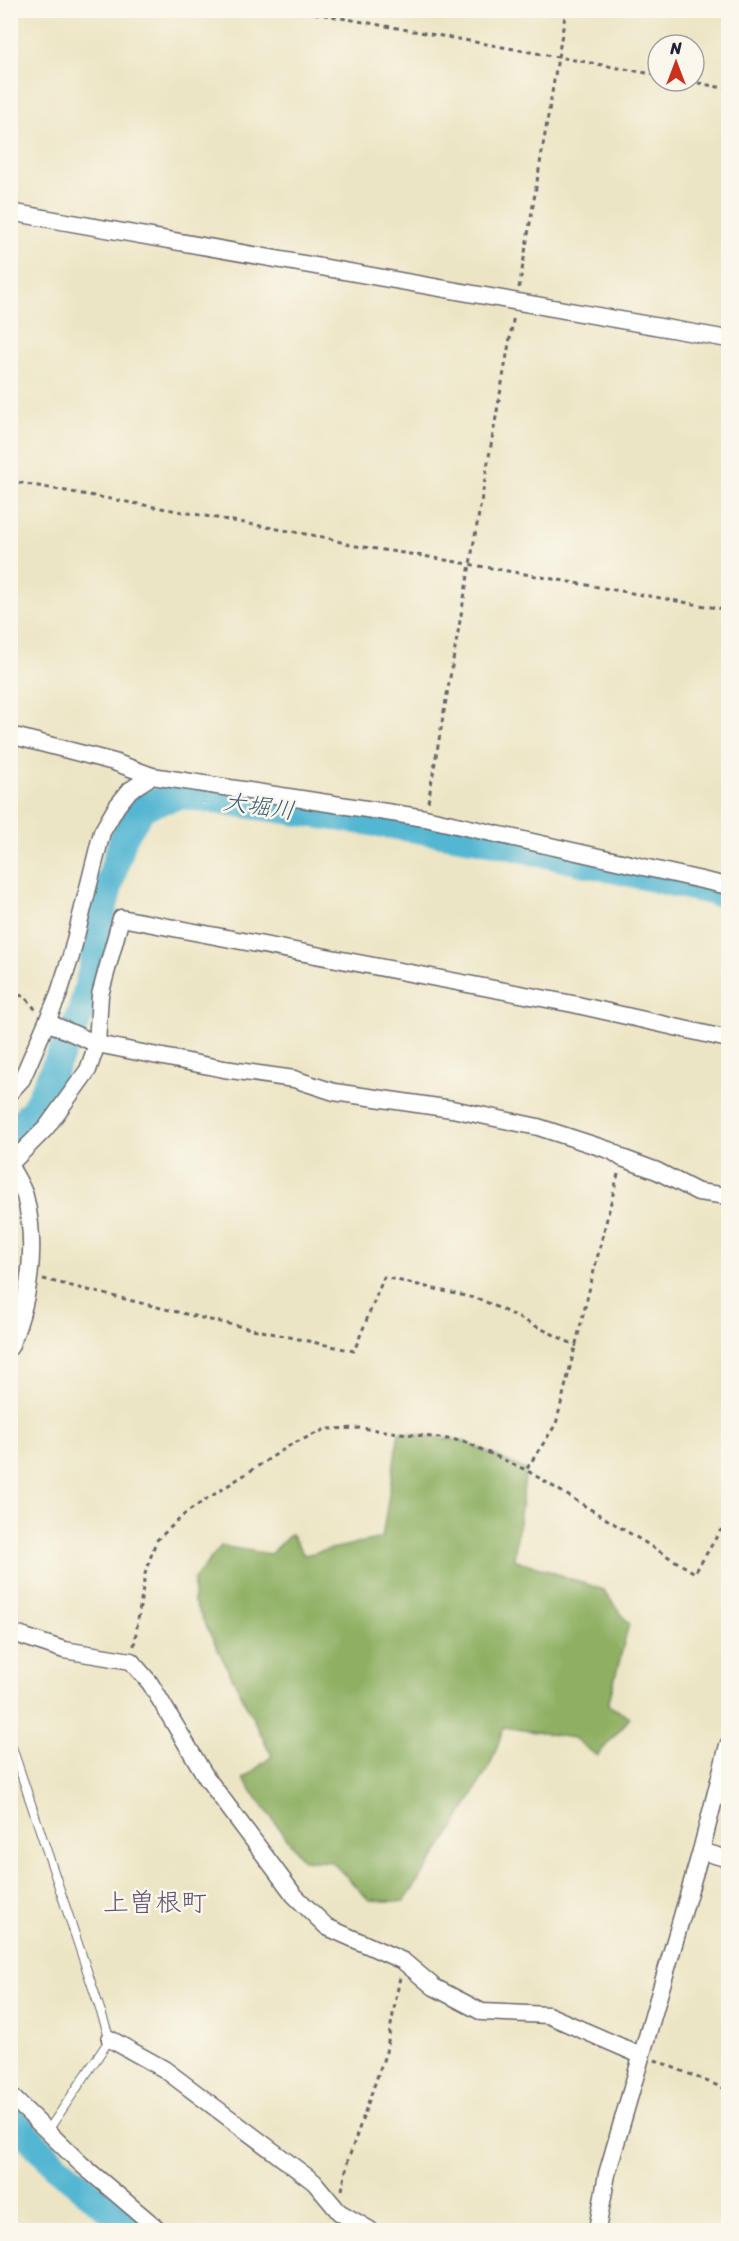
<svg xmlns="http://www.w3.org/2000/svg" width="739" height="2241" viewBox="0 0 739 2241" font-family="Sriracha,'Klee One',sans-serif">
<rect width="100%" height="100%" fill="#fbf7ec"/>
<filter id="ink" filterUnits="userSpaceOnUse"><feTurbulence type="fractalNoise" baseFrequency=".0167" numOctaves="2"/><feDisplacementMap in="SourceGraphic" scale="12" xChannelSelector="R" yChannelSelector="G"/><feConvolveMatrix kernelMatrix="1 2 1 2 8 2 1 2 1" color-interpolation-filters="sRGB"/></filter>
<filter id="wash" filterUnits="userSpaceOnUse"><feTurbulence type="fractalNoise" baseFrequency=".008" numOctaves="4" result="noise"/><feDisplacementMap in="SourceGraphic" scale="24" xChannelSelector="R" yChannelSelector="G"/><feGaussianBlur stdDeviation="1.35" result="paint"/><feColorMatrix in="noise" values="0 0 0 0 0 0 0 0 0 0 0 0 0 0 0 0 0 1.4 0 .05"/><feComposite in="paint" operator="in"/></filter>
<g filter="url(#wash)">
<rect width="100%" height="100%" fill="#ece5c5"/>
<polygon fill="#8fb064" stroke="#586950" stroke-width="1.5" points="399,1432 463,1441 526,1470 514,1559 603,1590 629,1624 608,1705 630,1718 597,1756 574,1738 504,1727 491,1763 451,1833 404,1902 369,1900 332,1862 303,1860 243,1779 272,1756 194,1602 194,1579 221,1546 270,1554 291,1534 304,1555 382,1538"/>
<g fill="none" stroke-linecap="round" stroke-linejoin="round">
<g stroke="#53b6d2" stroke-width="28">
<polyline points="10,1136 35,1108 81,1013 93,966 100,921 113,871 124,836 144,806 180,795 384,824 485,840 728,895"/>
<polyline points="10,2117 57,2167 135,2230"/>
</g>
</g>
</g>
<g filter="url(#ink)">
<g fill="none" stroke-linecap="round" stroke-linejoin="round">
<g stroke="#69666b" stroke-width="10">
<polyline id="service" points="10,1741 110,2039 47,2132"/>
</g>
<g stroke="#69666b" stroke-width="19">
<g id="minor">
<polyline points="10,212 728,339"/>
<polyline points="10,735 114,762 152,776 425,818 728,886"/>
<polyline points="47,1022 97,1044 224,1069 294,1079 334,1092 452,1109 538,1127 612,1151 622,1158 657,1171 698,1192 728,1196"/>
<polyline points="10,1092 22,1079 58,996 71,956 102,832 117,806 130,790 152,776"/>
<polyline points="10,1164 46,1128 88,1070 97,1044 100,995 121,918 573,1004 728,1039"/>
<path d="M10,1166C15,1176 22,1186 25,1196C38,1248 30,1298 10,1347"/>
<polyline points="10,1632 64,1650 131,1661 150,1683 206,1777 294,1895 327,1927 403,1961 434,1987 482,2012 548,2015 640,2055"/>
<polyline points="701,1851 728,1859"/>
<polyline points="110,2039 164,2069 314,2182 339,2212 370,2230"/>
<polyline points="10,2095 81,2164 159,2230"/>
<polyline points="597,2230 607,2174 701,1851 728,1745"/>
</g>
</g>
<g stroke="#69666b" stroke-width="3" stroke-dasharray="4.5 4.5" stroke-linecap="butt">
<polyline points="297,10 658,75"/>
<polyline points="689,81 728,89"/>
<polyline points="519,288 566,10"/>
<polyline points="10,481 328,538 350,545 423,556 728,610"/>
<polyline points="428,802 514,315"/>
<polyline points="10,994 24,996 36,1010"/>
<polyline points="618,1174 556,1424 526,1470 695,1573 720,1531 728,1526"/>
<polyline points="43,1279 206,1319 354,1351 384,1277 482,1300 577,1346"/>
<polyline points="134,1646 145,1574 156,1541 187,1512 292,1444 326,1429 361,1428 463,1441 526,1470"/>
<polyline points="655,2060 728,2090"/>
<polyline points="342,2190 348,2160 386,2052 400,1977"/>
<polyline points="326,2230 330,2224"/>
</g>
<use href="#service" stroke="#fff" stroke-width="8"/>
<use href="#minor" stroke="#fff" stroke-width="16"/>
</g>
</g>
<g text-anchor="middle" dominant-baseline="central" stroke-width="5" stroke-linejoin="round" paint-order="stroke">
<g font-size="24" font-style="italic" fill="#365d77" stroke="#fbf7ec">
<text transform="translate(259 806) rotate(8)">大堀川</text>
</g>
<g font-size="26" fill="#635475" stroke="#fbf7ec">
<text x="155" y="1902">上曽根町</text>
</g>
</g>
<rect width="739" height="2241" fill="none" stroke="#fbf7ec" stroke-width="36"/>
<g transform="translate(676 63)"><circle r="28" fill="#fbf7ec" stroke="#a4a2a5" stroke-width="1.5"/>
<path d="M0-4.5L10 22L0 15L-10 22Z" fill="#c8321e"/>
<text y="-9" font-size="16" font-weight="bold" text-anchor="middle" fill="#22223b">N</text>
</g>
</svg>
